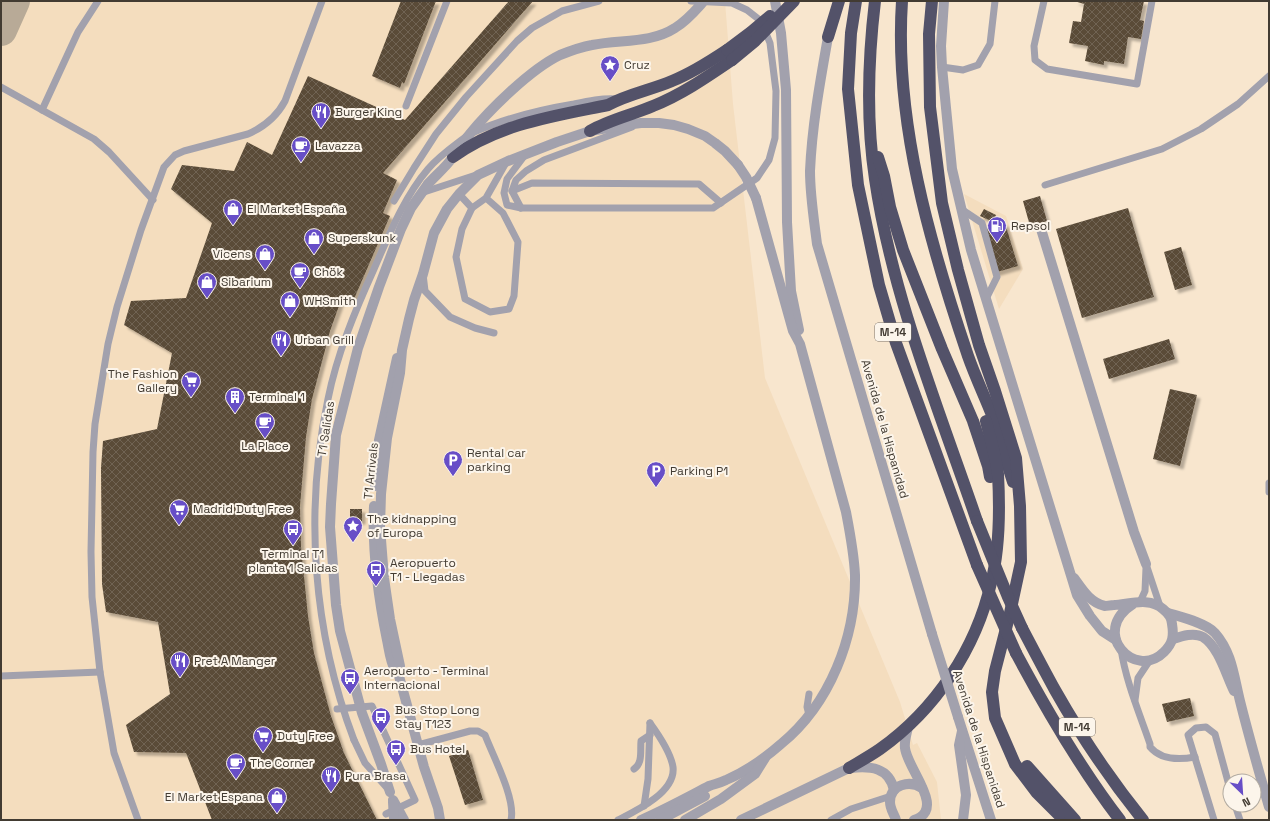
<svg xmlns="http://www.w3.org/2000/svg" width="1270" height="821" viewBox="0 0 1270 821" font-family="'Space Grotesk',sans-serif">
<defs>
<pattern id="building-cross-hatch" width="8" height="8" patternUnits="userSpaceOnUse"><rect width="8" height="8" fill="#5a4b37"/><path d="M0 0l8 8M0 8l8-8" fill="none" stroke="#706353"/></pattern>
<filter id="shadow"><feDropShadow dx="3.5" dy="3.5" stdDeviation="1" flood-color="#0004"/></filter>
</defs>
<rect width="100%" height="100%" fill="#f8e6ce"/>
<g fill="#f4ddbe">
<polygon points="1,1 725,1 733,104 765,378 900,702 913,745 917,743 937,782 941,820 1,820"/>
<polygon points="964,194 1006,216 1023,269 999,309"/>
</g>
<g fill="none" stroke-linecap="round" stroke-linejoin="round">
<polyline stroke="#b8aa97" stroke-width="32" points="1,30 14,1"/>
</g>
<g fill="url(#building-cross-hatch)" filter="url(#shadow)">
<polygon points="401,1 436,1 404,84 402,82 400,88 372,76"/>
<polygon points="509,1 533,1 383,173 397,180 383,213 390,216 354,299 343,295 330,331 324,354 312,399 306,437 300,506 301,546 308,616 314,653 331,716 344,753 377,820 212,820 186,753 134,752 126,725 170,694 158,622 106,612 102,584 101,468 103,441 157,429 172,353 124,325 131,301 186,298 212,223 171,189 182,165 234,171 247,142 272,155 308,76 405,120"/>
<polygon points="1074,1 1144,1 1140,20 1144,21 1141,39 1128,37 1124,64 1104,61 1104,65 1085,61 1088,46 1069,43 1073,21 1081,22 1084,4"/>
<polygon points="1040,196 1047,221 1030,226 1023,201"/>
<polygon points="1128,208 1154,297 1082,318 1056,229"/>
<polygon points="984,209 996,215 993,222 980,216"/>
<polygon points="1005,223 1018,266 994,273 982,230"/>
<polygon points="1181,247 1192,285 1175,290 1164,252"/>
<polygon points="1169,339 1175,359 1109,379 1103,359"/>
<polygon points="1170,389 1197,395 1180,466 1153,459"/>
<rect x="350" y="509" width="12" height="12"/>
<polygon points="1190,698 1194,716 1167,722 1162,704"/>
<polygon points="468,750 483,800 465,805 449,756"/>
</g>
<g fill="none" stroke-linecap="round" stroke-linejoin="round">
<g stroke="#a2a1ad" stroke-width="7">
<polyline points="1044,1 1034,46 1035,60 1047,69 1137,84 1152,1"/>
<polyline points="942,67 963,70 978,65 990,44 995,1"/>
<polyline points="1,87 94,139 109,152 153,200"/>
<polyline points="406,106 447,1"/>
<polyline points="42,110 78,32 98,1"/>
<path d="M472,133C505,118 538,110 574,104C588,101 602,98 617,99"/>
<polyline points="525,155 507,179 504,193 507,205 521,208 713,208 757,178 769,160 775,138 776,91 770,43 761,21 747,10 732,3 691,1"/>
<polyline points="1045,185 1162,149 1201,129 1238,104 1269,76"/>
<polyline points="512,191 532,183 699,184 721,203"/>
<polyline points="421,193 476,175"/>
<polyline points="459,194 472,208"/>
<polyline points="486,198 503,213 518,242 514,296 509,309 490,312 465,299 456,257 462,229 472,208 486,198 507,161"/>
<polyline points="394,201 414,168 436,134 466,97 517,41 532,28 562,11 599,1"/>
<polyline points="521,208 512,191 516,180 526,171 544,160 632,127"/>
<polyline points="961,209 982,223 997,277 986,299"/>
<polyline points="423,274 425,291 450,317 475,328 494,333"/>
<polyline points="1269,483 1269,492"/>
<polyline points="1146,564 1160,606"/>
<polyline points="1140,602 1145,591 1146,568"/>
<path d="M1121,649C1126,682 1139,712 1150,744V747C1161,760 1179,760 1195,757"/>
<polyline points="1,676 100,672"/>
<polyline points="1135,700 1138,678 1150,660"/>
<polyline points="337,709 372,706 415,800 386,814"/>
<polyline points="809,715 807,707 809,694"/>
<polyline points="354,740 365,763 388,789"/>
<path d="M418,745L470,731H478L485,735C493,756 516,799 511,820"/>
<path d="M634,769C643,763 640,751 641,741L650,735"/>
<polyline points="1235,805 1240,820"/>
<polyline points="644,806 648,779 650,723"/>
<path d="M138,820L114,753L100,672L92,597L91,552L93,452L95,424L108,344L117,307L141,230L164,167L175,155L184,151L248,134C264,127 277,116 285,101L322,1"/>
<path d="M618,820C636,811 676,792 673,767C671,754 658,734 650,723"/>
<polyline points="831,820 851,809 891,796"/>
<polyline points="1214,820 1188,735 1196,728 1206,727 1215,734 1230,789"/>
</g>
<g stroke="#a2a1ad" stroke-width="10">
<polyline points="1041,229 1134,532 1146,564"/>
<path d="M908,727C907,733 904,741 905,748C907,769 947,809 914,820"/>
<path d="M851,768C870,766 889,767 894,790"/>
<path d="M896,820C894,814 890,809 890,802C890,784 910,780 922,788"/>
</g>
<g stroke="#a2a1ad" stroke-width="10">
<polyline points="775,1 781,33 786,90 787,222 791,291 799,330"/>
<polyline points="944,1 941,46 942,67 952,169 971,250 1077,595 1090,616 1102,631 1116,640"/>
<path d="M828,37C820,82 812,126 810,171C810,195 814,220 817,244L932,634"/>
<path d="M428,184C436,175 446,167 453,157C459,150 463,142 469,135C490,109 531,69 560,55C570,51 581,47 592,45C620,39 650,44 675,28C687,21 695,11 704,1"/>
<polyline points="375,486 379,440 397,358"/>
<path d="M374,506C372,551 378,596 387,640C389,649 390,661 395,670"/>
<path d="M1074,578C1082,589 1090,603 1105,606C1107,606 1111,605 1114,605C1130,604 1150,597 1163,609C1168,613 1172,618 1172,624C1174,636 1173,643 1164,652C1135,681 1089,632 1133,604"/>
<path d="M1168,613C1181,617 1206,623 1215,633C1232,652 1234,677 1240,701C1249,737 1259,772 1269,807"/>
<path d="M1173,639C1182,636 1194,632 1203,637C1219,647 1226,675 1234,691"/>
<polyline points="958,717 991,820"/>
<polyline points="962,731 959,745 966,795 963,820"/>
<polyline points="440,820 438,808 424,767 399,676 400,666 390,619 384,578 380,527 381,494 387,438 400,373 402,350 409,319 414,300 423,274 434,233 447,209 459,194 478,175 508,161 557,142 590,131 625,125 641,123 659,123 674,125 688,129 705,136 715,143 725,151 738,165"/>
<path d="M641,820C664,810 686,798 709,786C714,784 720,783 726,780C745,772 765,758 781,744C830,704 856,637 855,575C854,553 850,533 846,512L800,344L793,331L756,198"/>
<polyline points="660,820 705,796"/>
<polyline points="685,820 721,799 755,774 765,758"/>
<polyline points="741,820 849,768"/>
</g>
<g stroke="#535269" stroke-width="12">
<polyline points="856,1 851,33 848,89 858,185 879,285 896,343 977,565"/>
<path d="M875,1C868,60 866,120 875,179C892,295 939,410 977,521"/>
<path d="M902,1C894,121 930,244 968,356C975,376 984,395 992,415C999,437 1006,460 1013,482"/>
<polyline points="932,1 929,34 930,107 942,203 958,270 979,345 995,391 1016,458 1020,506 1021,562 1010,613 995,671 992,692 995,718 1015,764 1037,793 1064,820"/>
<polyline points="828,37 839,1"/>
<path d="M590,131C609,120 632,115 653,106C681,95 707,77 732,60"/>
<path d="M453,157C498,124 554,116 608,105C628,94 651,90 672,81C692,73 709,62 727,50"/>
<polyline points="878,157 884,176 890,207 903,250 942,349 973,421 988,466 990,477"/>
<path d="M1022,628C1033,649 1044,670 1055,690C1081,736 1110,779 1143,820"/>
<path d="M1016,653C1047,711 1080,768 1120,820"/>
<polyline points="1027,766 1075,820"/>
<path d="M849,768C859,762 870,756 880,749C935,710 976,649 991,583C1000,548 1000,510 998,474C996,457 990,438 986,421"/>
</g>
<path stroke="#a2a1ad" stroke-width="7" d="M354,740C313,632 304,512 328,399C337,354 355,311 374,269C389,235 404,197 428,169C440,155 454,146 468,135"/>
<g stroke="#a2a1ad" stroke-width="10">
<polyline points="738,165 746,177 756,198"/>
<polyline points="932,634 958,717"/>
<polyline points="390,792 381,764 362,713 340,631 336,605 330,527 331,504 336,435 358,348 379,287 401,229 411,208 428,184"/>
<polyline points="393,800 404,820"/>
<polyline points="393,802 394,820"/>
</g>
<g stroke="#535269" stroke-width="12">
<polyline points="727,50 751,32 770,16"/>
<polyline points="732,60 755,41 794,1"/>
<polyline points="977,521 1008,597 1022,628"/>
<polyline points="977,565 1016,653"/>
</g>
</g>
<defs>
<g id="sight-pin" transform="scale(1)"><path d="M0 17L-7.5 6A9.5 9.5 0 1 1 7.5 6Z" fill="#674ec7" stroke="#fcf5eb"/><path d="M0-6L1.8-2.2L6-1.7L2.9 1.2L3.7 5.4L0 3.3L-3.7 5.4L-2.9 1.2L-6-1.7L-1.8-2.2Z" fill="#fff"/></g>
<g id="restaurant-pin" transform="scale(1)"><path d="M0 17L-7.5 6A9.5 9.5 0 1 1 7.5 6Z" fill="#674ec7" stroke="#fcf5eb"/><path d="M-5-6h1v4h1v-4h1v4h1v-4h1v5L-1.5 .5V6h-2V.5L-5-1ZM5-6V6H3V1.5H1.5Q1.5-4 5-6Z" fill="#fff"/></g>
<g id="cafe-pin" transform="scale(1)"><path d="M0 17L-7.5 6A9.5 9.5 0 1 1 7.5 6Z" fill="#674ec7" stroke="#fcf5eb"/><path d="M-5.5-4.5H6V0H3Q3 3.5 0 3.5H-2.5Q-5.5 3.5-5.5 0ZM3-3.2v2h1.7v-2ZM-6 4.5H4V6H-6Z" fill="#fff"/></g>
<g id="shop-pin" transform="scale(1)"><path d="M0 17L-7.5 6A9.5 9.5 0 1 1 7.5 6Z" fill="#674ec7" stroke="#fcf5eb"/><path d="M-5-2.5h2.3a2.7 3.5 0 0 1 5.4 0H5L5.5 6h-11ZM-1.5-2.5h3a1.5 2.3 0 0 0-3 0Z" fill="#fff"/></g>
<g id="fuel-pin" transform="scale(1)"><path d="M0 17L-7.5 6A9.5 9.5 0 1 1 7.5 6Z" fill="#674ec7" stroke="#fcf5eb"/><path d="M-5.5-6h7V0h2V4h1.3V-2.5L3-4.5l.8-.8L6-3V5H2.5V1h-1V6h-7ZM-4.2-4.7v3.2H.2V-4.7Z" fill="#fff"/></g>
<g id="supermarket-pin" transform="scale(1)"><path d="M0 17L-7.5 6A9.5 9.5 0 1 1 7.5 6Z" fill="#674ec7" stroke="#fcf5eb"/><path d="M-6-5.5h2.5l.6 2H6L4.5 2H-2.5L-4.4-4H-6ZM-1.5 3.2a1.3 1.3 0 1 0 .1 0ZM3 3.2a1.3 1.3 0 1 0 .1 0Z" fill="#fff"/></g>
<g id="building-pin" transform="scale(1)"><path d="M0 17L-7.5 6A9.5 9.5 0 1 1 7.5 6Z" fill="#674ec7" stroke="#fcf5eb"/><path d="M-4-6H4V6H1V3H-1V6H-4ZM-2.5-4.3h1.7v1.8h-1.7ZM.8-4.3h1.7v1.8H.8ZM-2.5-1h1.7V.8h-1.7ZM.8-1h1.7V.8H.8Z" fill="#fff"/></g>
<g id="parking-pin" transform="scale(1)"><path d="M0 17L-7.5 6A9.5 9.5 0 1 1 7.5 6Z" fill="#674ec7" stroke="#fcf5eb"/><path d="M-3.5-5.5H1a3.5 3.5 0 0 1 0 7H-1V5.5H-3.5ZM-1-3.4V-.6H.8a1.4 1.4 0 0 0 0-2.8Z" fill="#fff"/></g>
<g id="bus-pin" transform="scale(1)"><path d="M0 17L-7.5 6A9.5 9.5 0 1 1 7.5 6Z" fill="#674ec7" stroke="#fcf5eb"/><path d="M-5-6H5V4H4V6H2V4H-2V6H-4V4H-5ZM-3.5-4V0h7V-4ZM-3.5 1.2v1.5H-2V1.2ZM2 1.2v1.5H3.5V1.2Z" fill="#fff"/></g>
</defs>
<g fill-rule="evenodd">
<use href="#sight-pin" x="610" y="65"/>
<use href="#restaurant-pin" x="321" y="112"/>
<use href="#cafe-pin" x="301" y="146"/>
<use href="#shop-pin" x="233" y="209"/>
<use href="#fuel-pin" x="997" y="226"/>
<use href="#shop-pin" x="314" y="238"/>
<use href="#shop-pin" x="265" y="254"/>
<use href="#cafe-pin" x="300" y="272"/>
<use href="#shop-pin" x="207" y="282"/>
<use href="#shop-pin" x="290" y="301"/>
<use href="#restaurant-pin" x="281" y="340"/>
<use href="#supermarket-pin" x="191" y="381"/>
<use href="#building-pin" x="235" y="397"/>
<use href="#cafe-pin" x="265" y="422"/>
<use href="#parking-pin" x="453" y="460"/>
<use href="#parking-pin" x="656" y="471"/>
<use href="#supermarket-pin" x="179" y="509"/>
<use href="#sight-pin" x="353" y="526"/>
<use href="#bus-pin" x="293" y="529"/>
<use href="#bus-pin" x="376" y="570"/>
<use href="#restaurant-pin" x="180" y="661"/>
<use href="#bus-pin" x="350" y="678"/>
<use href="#bus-pin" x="381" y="717"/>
<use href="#supermarket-pin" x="263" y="736"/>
<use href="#bus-pin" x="396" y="749"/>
<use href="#cafe-pin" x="236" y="763"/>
<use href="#restaurant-pin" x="331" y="776"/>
<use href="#shop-pin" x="277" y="797"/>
</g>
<g text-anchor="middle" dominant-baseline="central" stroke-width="4" stroke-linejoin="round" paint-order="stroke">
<g fill="#fcf5eb" stroke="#7a736a" stroke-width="1">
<rect x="875" y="323" width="36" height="18" rx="3"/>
<rect x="1059" y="718" width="36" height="18" rx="3"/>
</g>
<g font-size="11" font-weight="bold" fill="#423b32">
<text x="893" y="332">M-14</text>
<text x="1077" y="727">M-14</text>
</g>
<g font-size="12" fill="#423b32" stroke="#fcf5eb" text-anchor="start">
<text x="624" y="65">Cruz</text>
<text x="335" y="112">Burger King</text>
<text x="315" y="146">Lavazza</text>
<text x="247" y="209">El Market España</text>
<text x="1011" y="226">Repsol</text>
<text x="328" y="238">Superskunk</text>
<text x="251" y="254" text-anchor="end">Vicens</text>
<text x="314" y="272">Chök</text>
<text x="221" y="282">Sibarium</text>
<text x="304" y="301">WHSmith</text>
<text x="295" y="340">Urban Grill</text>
<text x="177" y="374" text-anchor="end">The Fashion<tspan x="177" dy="14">Gallery</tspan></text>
<text x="249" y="397">Terminal 1</text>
<text x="265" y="446" text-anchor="middle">La Place</text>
<text x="467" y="453">Rental car<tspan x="467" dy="14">parking</tspan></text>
<text x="670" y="471">Parking P1</text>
<text x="193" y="509">Madrid Duty Free</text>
<text x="367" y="519">The kidnapping<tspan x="367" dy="14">of Europa</tspan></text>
<text x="293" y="554" text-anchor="middle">Terminal T1<tspan x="293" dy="14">planta 1 Salidas</tspan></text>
<text x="390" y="563">Aeropuerto<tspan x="390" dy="14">T1 - Llegadas</tspan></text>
<text x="194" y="661">Pret A Manger</text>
<text x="364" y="671">Aeropuerto - Terminal<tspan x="364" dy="14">Internacional</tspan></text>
<text x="395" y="710">Bus Stop Long<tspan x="395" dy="14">Stay T123</tspan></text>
<text x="277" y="736">Duty Free</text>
<text x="410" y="749">Bus Hotel</text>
<text x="250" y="763">The Corner</text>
<text x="345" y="776">Pura Brasa</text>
<text x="263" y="797" text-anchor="end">El Market Espana</text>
</g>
<g font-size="12" fill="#423b32" stroke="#fcf5eb">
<text transform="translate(326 429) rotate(-81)">T1 Salidas</text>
<text transform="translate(885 429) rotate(74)">Avenida de la Hispanidad</text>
<text transform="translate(371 471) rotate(-84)">T1 Arrivals</text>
<text transform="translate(979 739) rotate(72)">Avenida de la Hispanidad</text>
</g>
</g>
<rect width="1270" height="821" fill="none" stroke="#423b32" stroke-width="4"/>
<g transform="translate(1242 793) rotate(155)"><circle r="19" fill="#fcf5eb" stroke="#b2aba1"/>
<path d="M0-3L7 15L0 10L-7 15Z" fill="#674ec7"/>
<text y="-6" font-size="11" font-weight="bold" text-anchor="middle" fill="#423b32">N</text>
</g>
</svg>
